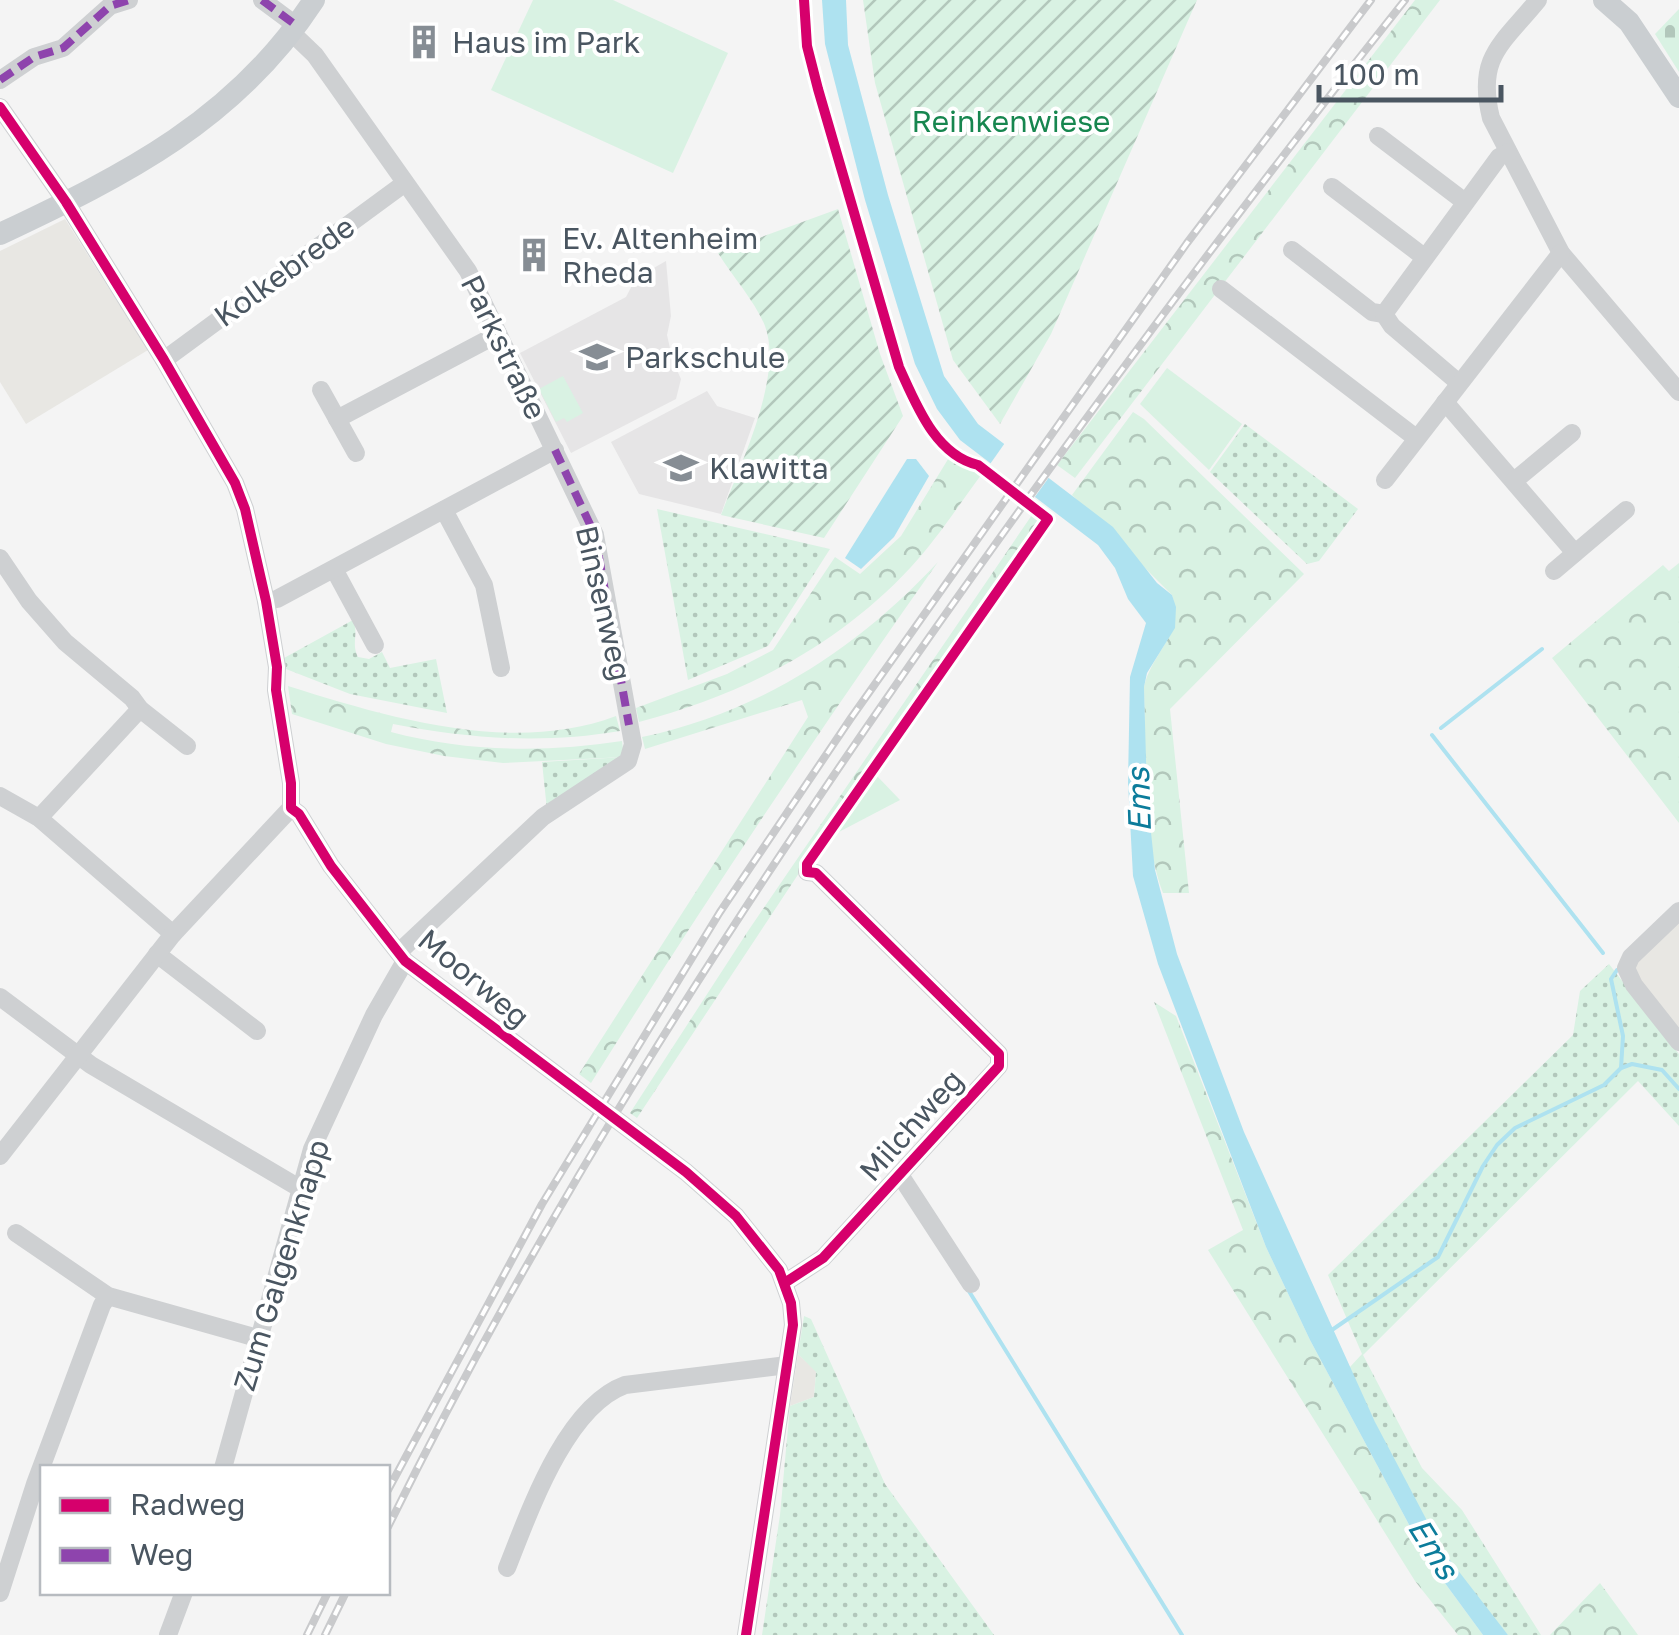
<svg xmlns="http://www.w3.org/2000/svg" width="1679" height="1635" viewBox="0 0 1679 1635" font-family="'Golos Text',sans-serif">
<defs>
<pattern id="grass-dots" width="8" height="8" patternUnits="userSpaceOnUse" patternTransform="scale(2.5)"><rect width="8" height="8" fill="#d9f2e3"/><path d="M2 2h.1M6 6h.1" fill="none" stroke="#b2c7bb" stroke-width="1.8" stroke-linecap="round"/></pattern>
<pattern id="forest-crowns" width="20" height="18" patternUnits="userSpaceOnUse" patternTransform="scale(2.5)"><rect width="20" height="18" fill="#d9f2e3"/><path d="M2 6a3 3 0 1 1 6 0M12 15a3 3 0 1 1 6 0" fill="none" stroke="#b2c7bb"/></pattern>
<pattern id="cemetery-stones" width="16" height="16" patternUnits="userSpaceOnUse" patternTransform="scale(2.5)"><rect width="16" height="16" fill="#d9f2e3"/><path d="M2 7V4a2 2 0 0 1 4 0v3zM10 15v-3a2 2 0 0 1 4 0v3z" fill="#b2c7bb"/></pattern>
<pattern id="garden-furrows" width="10" height="10" patternUnits="userSpaceOnUse" patternTransform="scale(2.5)"><rect width="10" height="10" fill="#d9f2e3"/><path d="M-1 1l2-2M0 10L10 0M9 11l2-2" fill="none" stroke="#b2c7bb"/></pattern>
</defs>
<rect width="100%" height="100%" fill="#f4f4f4"/>
<g fill="#e8e7e3">
<polygon points="65,219 148,350 26,424 0,382 0,251"/>
<polygon points="1679,921 1679,1033 1637,981 1635,964"/>
<polygon points="798,1354 816,1371 814,1397 790,1406"/>
</g>
<g fill="#e6e5e6">
<polygon points="666,261 671,316 667,335 673,362 681,379 676,399 571,453 520,353 626,297 636,278"/>
<polygon points="707,391 717,406 755,418 721,514 639,494 611,442"/>
</g>
<g fill="url(#grass-dots)">
<polygon points="1245,424 1358,509 1319,561 1307,564 1210,472"/>
<polygon points="657,509 830,549 768,646 688,680"/>
<path d="M353,620C359,633 351,644 358,657L369,659L382,652L390,668L436,659L447,713L350,694L286,669L284,658Z"/>
<polygon points="624,757 547,810 542,762"/>
<path d="M1609,964L1679,1054V1126L1638,1081L1363,1355L1422,1468L1462,1510L1541,1635H1508C1437,1560 1393,1460 1349,1368L1362,1354L1328,1275L1573,1035L1580,991Z"/>
<polygon points="804,1316 811,1319 885,1484 994,1635 762,1635 780,1515 790,1406 814,1397 816,1372 798,1354"/>
</g>
<g fill="url(#forest-crowns)">
<polygon points="1415,0 1440,0 1075,478 1057,465"/>
<path d="M1133,412L1144,419L1304,574L1170,709L1189,893H1163C1140,830 1146,754 1144,687C1152,651 1185,635 1172,595L1072,495Z"/>
<path d="M950,456L981,475C958,506 937,539 911,567C838,646 742,695 639,722L636,708L727,674L773,650L835,557L860,574L901,536Z"/>
<polygon points="1034,512 1045,521 803,867 637,1118 630,1113 748,931"/>
<path d="M938,562C817,733 702,906 591,1083L579,1074L808,717L802,700L645,749L642,737C760,712 857,649 938,562Z"/>
<polygon points="1679,563 1679,823 1552,658 1663,565 1669,571"/>
<path d="M288,686C390,718 513,755 616,716L620,731C543,744 470,739 393,724L391,732C467,752 545,753 622,741L624,757L503,763L444,756L386,744L292,714Z"/>
<polygon points="1154,1002 1176,1016 1266,1247 1310,1340 1428,1560 1483,1635 1458,1635 1415,1581 1208,1250 1243,1230"/>
<polygon points="1600,1583 1638,1635 1550,1635"/>
</g>
<polygon fill="url(#cemetery-stones)" points="1679,9 1679,72 1655,34"/>
<g fill="#d9f2e3">
<polygon points="533,0 613,0 728,53 673,173 491,90"/>
<polygon points="1167,368 1242,424 1209,470 1140,404"/>
<polygon points="563,376 583,413 567,422 564,418 556,422 539,389"/>
<polygon points="876,775 900,800 835,834"/>
</g>
<g fill="url(#garden-furrows)">
<polygon points="863,0 1197,0 1051,334 1000,424 953,360 875,83"/>
<path d="M838,209L880,354L903,416L824,538L721,515C739,467 784,377 765,326C755,301 732,276 718,253Z"/>
</g>
<g fill="#aee2f0">
<polygon points="822,0 846,0 848,45 888,195 944,376 978,424 1113,527 1157,583 1172,595 1176,607 1175,628 1147,673 1144,687 1147,795 1155,870 1177,954 1244,1132 1375,1422 1443,1551 1508,1635 1483,1635 1428,1560 1310,1340 1266,1247 1158,964 1133,876 1128,783 1130,677 1146,623 1128,599 1115,568 1098,545 960,440 937,409 915,364 865,200 825,44"/>
<polygon points="907,459 916,459 929,476 894,537 861,569 845,558"/>
</g>
<polygon fill="#f4f4f4" points="1007,440 1052,473 1032,501 988,467"/>
<g fill="none" stroke-linecap="round" stroke-linejoin="round">
<g stroke="#aee2f0" stroke-width="4">
<polyline points="1441,728 1542,649"/>
<polyline points="1432,735 1603,953"/>
<polyline points="1617,970 1611,979 1623,1036 1621,1068"/>
<polyline points="967,1288 1182,1635"/>
<polyline points="1329,1332 1438,1257 1483,1166 1497,1145 1515,1128 1604,1085 1621,1068 1632,1064 1662,1070 1679,1089"/>
</g>
<g stroke="#ced0d2" stroke-width="18">
<polyline points="262,0 297,26"/>
<path d="M1538,0C1502,44 1476,57 1491,118L1561,253L1679,392"/>
<polyline points="292,33 315,55 468,271 595,535 633,744 628,761 543,817 400,951"/>
<polyline points="0,80 34,57 63,48 110,6 129,0"/>
<polyline points="0,107 66,202 164,360 235,483 245,509 266,601 277,667 276,690 291,783 291,808 299,814 331,866 405,961 686,1172 736,1216 779,1270 791,1303 793,1325 746,1635"/>
<polyline points="1378,136 1465,202"/>
<polyline points="1332,187 1424,257"/>
<polyline points="1292,250 1372,312 1384,314"/>
<polyline points="1221,289 1416,438"/>
<polyline points="164,360 405,183"/>
<polyline points="1459,383 1392,326 1384,314 1499,157 1508,152"/>
<polyline points="321,390 356,453"/>
<polyline points="1445,402 1575,553"/>
<polyline points="337,419 498,334"/>
<polyline points="1385,480 1561,253"/>
<polyline points="1514,481 1572,433"/>
<polyline points="444,510 484,585 501,668"/>
<polyline points="0,558 29,601 65,642 132,698 140,709 187,746"/>
<polyline points="334,569 375,645"/>
<polyline points="1554,571 1626,510"/>
<polyline points="266,601 277,599 555,450"/>
<polyline points="0,796 39,818 173,934"/>
<polyline points="39,818 140,709"/>
<polyline points="1679,911 1631,957 1626,968 1634,985 1679,1042"/>
<polyline points="157,954 257,1031"/>
<polyline points="0,997 91,1065 301,1189"/>
<polyline points="0,1156 173,934 291,808"/>
<polyline points="900,1175 971,1284"/>
<polyline points="16,1233 108,1296 257,1338"/>
<polyline points="786,1282 823,1258 999,1066 999,1054 816,873 807,872"/>
<polyline points="223,1468 312,1149 374,1015 405,961"/>
<path d="M507,1568C529,1513 565,1407 625,1385L787,1365"/>
<polyline points="0,1593 35,1484 102,1305 108,1296"/>
<polyline points="168,1635 184,1592"/>
</g>
<g stroke="#caced1" stroke-width="22">
<polyline points="1604,0 1629,22 1679,97"/>
<path d="M0,234C125,175 236,120 314,0"/>
</g>
<g stroke="#c9cacc" stroke-width="8">
<g id="rail">
<polyline points="388,1490 542,1204 720,912 851,718 1187,243 1371,0"/>
<path d="M388,1527C543,1212 733,916 935,629C1086,415 1242,205 1405,0"/>
<polyline points="307,1635 328,1592"/>
<polyline points="325,1635 346,1592"/>
</g>
</g>
<use href="#rail" stroke="#fff" stroke-width="4" stroke-dasharray="11" stroke-linecap="butt"/>
<g stroke="#8e44ad" stroke-width="8" stroke-dasharray="15 8" stroke-linecap="butt">
<polyline points="262,0 297,26"/>
<polyline points="0,80 34,57 63,48 110,6 129,0"/>
<polyline points="555,450 595,535 629,725"/>
</g>
<g stroke="#fff" stroke-width="16">
<g id="cycleway">
<polyline points="0,107 66,202 164,360 235,483 245,509 266,601 277,667 276,690 291,783 291,808 299,814 331,866 405,961 686,1172 736,1216 779,1270 791,1303 793,1325 746,1635"/>
<path d="M786,1282L823,1258L999,1066V1054L816,873L807,872V864L1048,519L978,465C935,455 916,404 899,367L818,89L807,46L804,0"/>
</g>
</g>
<use href="#cycleway" stroke="#d6006c" stroke-width="10"/>
</g>
<defs>
<g id="building-bare" transform="scale(2.7)"><path d="M-4-6H4V6H1V3H-1V6H-4ZM-2.5-4.3h1.7v1.8h-1.7ZM.8-4.3h1.7v1.8H.8ZM-2.5-1h1.7V.8h-1.7ZM.8-1h1.7V.8H.8Z" fill="#868d94" stroke="#fff" stroke-width="2.5" paint-order="stroke"/></g>
<g id="school-bare" transform="scale(2.7)"><path d="M0-5L7-2L0 1L-7-2ZM-4 1L0 2.5L4 1V4Q0 6-4 4Z" fill="#868d94" stroke="#fff" stroke-width="2.5" paint-order="stroke"/></g>
</defs>
<g fill-rule="evenodd">
<use href="#building-bare" x="424" y="42"/>
<use href="#building-bare" x="534" y="255"/>
<use href="#school-bare" x="597" y="357"/>
<use href="#school-bare" x="681" y="468"/>
</g>
<g text-anchor="middle" dominant-baseline="central" stroke-width="8" stroke-linejoin="round" paint-order="stroke">
<g font-size="30" fill="#4a5661" stroke="#fff" text-anchor="start">
<text x="452" y="42">Haus im Park</text>
<text x="562" y="238">Ev. Altenheim<tspan x="562" dy="34">Rheda</tspan></text>
<text x="625" y="357">Parkschule</text>
<text x="709" y="468">Klawitta</text>
</g>
<g font-size="30" fill="#17864f" stroke="#fff">
<text x="1011" y="121">Reinkenwiese</text>
</g>
<g font-size="30" fill="#4a5661" stroke="#fff">
<text transform="translate(284 271) rotate(-36)">Kolkebrede</text>
<text transform="translate(504 347) rotate(64)">Parkstraße</text>
<text transform="translate(604 603) rotate(77)">Binsenweg</text>
<text transform="translate(474 978) rotate(40)">Moorweg</text>
<text transform="translate(911 1125) rotate(-48)">Milchweg</text>
<text transform="translate(281 1265) rotate(-73)">Zum Galgenknapp</text>
</g>
<g font-size="32" font-style="italic" fill="#0c7c9b" stroke="#fff">
<text transform="translate(1138 800) rotate(-92)">Ems</text>
<text transform="translate(1434 1548) rotate(58)">Ems</text>
</g>
</g>
<rect x="40" y="1465" width="350" height="130" fill="#ffffff" stroke="#b7bbc0" stroke-width="2.5"/>
<rect x="60" y="1498" width="50" height="15" fill="#d6006c" stroke="#b7bbc0" stroke-width="2.5"/>
<text x="130" y="1515" font-size="30" fill="#4a5661">Radweg</text>
<rect x="60" y="1548" width="50" height="15" fill="#8e44ad" stroke="#b7bbc0" stroke-width="2.5"/>
<text x="130" y="1565" font-size="30" fill="#4a5661">Weg</text>
<path d="M1319 85v15h182v-15" fill="none" stroke="#4a5661" stroke-width="5"/>
<text x="1334" y="85" font-size="30" fill="#4a5661" stroke="#ffffff" stroke-width="8" paint-order="stroke">100 m</text>
</svg>
